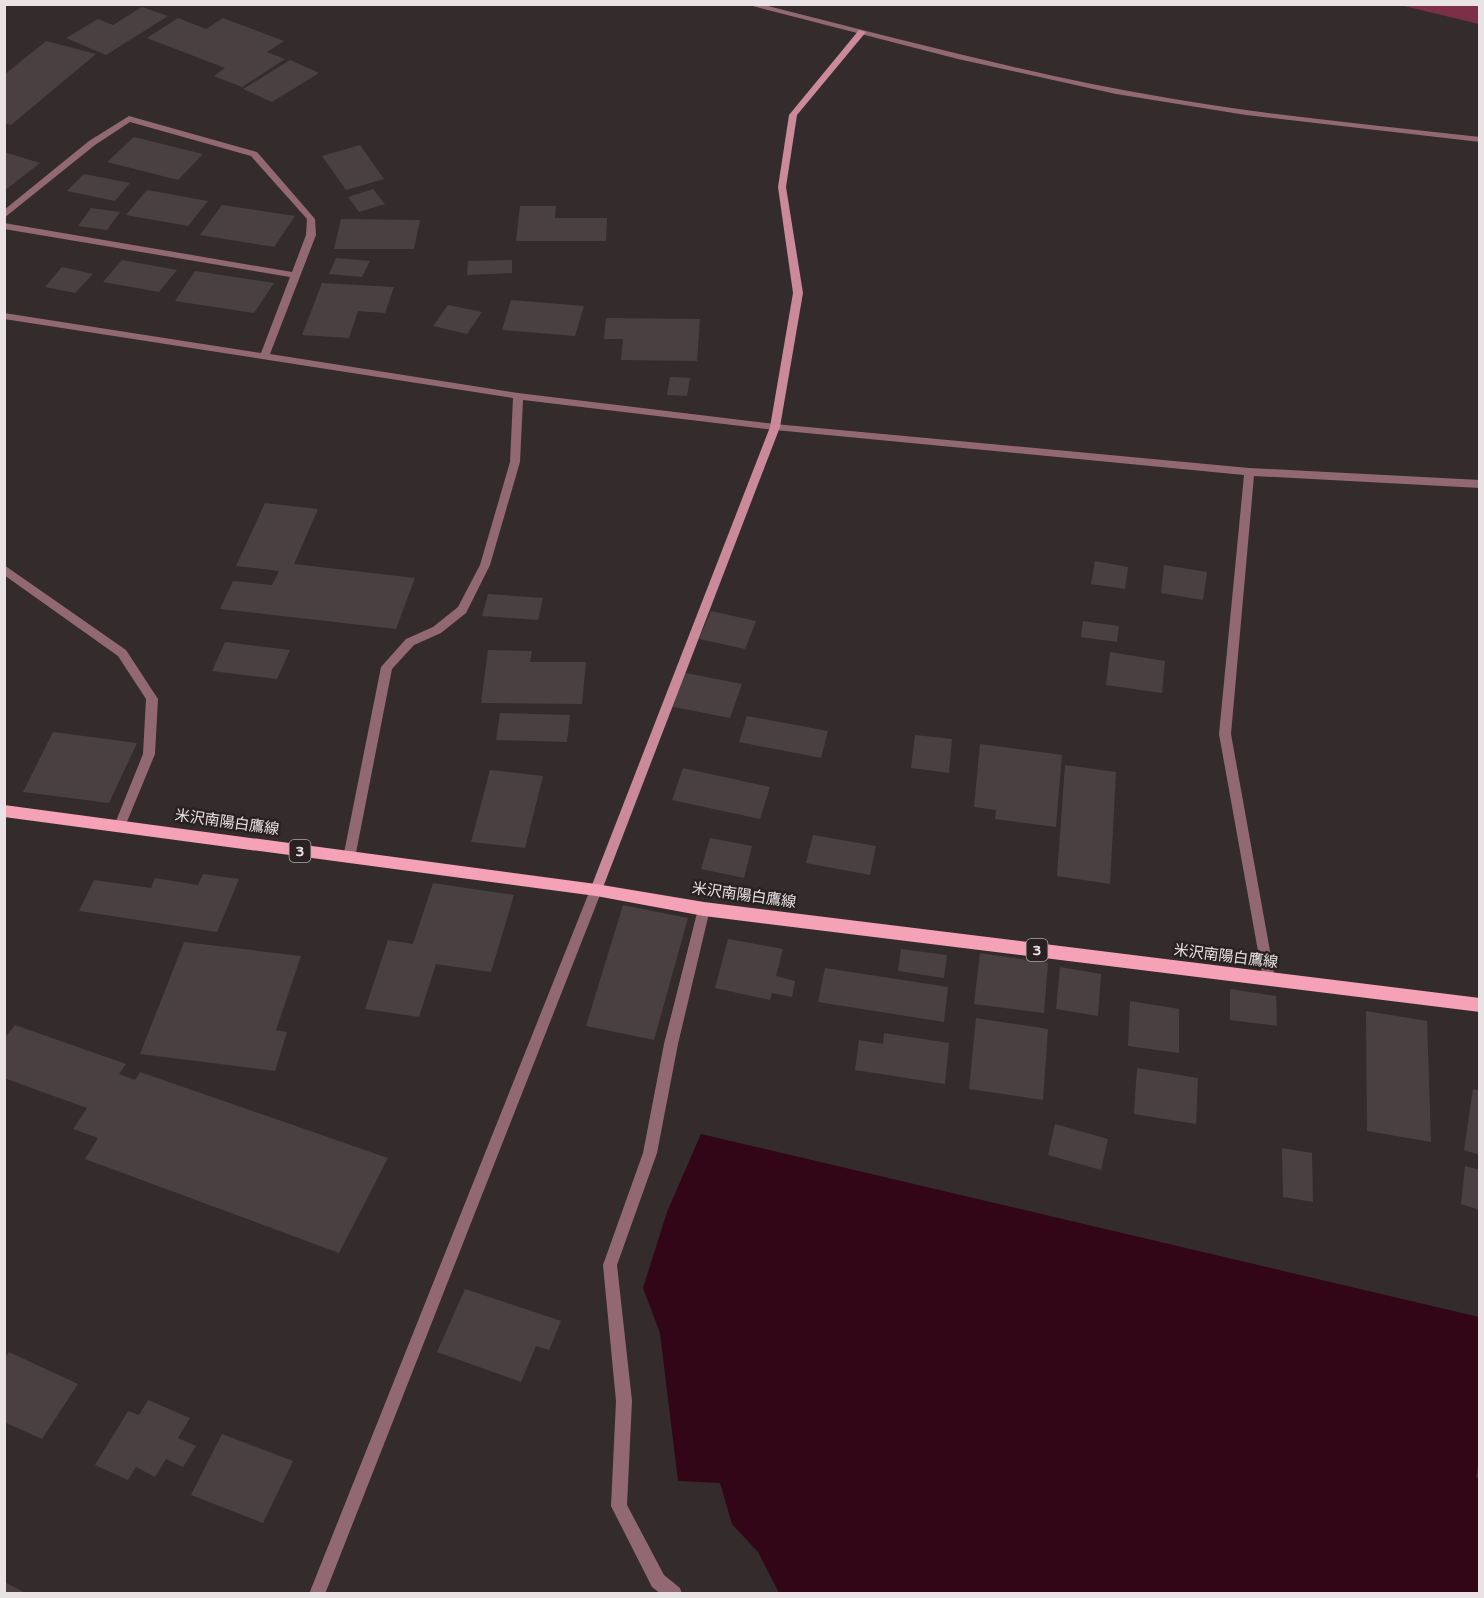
<svg xmlns="http://www.w3.org/2000/svg" width="1484" height="1598" viewBox="0 0 1484 1598" font-family="'Varela Round','Noto Sans JP',sans-serif">
<rect width="100%" height="100%" fill="#342b2d"/>
<polygon fill="#7c3047" points="1400,5 1479,5 1479,24"/>
<polygon fill="#320616" points="701,1134 1479,1317 1480,1456 1476,1477 1480,1479 1479,1593 779,1593 758,1552 732,1524 720,1483 678,1481 660,1333 643,1288 667,1212"/>
<g fill="#4a4042">
<polygon points="142,7 168,16 106,55 66,38 98,19 113,25"/>
<polygon points="178,18 206,29 223,18 284,41 267,52 285,59 242,87 214,76 225,68 147,38"/>
<polygon points="46,41 96,54 11,125 4,123 4,75"/>
<polygon points="290,60 319,73 272,102 243,89"/>
<polygon points="134,137 203,154 178,180 107,162"/>
<polygon points="360,145 384,179 346,190 322,156"/>
<polygon points="4,152 40,163 4,191"/>
<polygon points="84,174 130,183 115,201 67,191"/>
<polygon points="373,189 385,204 359,212 348,197"/>
<polygon points="147,190 208,201 188,226 126,215"/>
<polygon points="222,205 295,216 274,247 200,235"/>
<polygon points="520,206 556,206 555,218 607,218 606,241 516,241"/>
<polygon points="91,208 120,212 107,230 78,226"/>
<polygon points="341,219 420,220 414,249 334,249"/>
<polygon points="336,258 370,261 362,277 329,274"/>
<polygon points="122,260 177,270 159,292 103,282"/>
<polygon points="512,260 512,273 467,275 468,261"/>
<polygon points="62,267 93,274 75,293 45,287"/>
<polygon points="195,271 274,283 254,313 175,301"/>
<polygon points="322,283 394,287 385,313 358,311 349,338 302,335"/>
<polygon points="511,300 584,306 575,336 502,330"/>
<polygon points="448,305 482,312 467,334 433,326"/>
<polygon points="606,318 700,319 697,361 621,360 623,339 604,339"/>
<polygon points="670,377 690,378 687,396 667,395"/>
<polygon points="265,503 318,509 294,564 415,578 396,629 220,609 233,581 272,585 279,571 236,566"/>
<polygon points="1095,561 1128,567 1125,589 1091,584"/>
<polygon points="1164,565 1207,572 1203,600 1161,593"/>
<polygon points="488,594 543,598 538,620 482,616"/>
<polygon points="711,611 756,621 745,649 699,639"/>
<polygon points="1083,621 1119,626 1117,642 1081,637"/>
<polygon points="225,642 290,650 277,679 212,671"/>
<polygon points="488,650 532,651 530,662 586,662 582,704 481,703"/>
<polygon points="1110,652 1165,661 1162,693 1106,685"/>
<polygon points="681,672 742,684 730,718 668,706"/>
<polygon points="500,713 570,715 567,742 496,740"/>
<polygon points="747,716 828,731 821,758 739,742"/>
<polygon points="53,732 137,743 109,803 23,792"/>
<polygon points="915,735 952,739 949,773 911,768"/>
<polygon points="980,744 1062,755 1056,827 995,819 996,810 974,807"/>
<polygon points="1065,765 1116,772 1110,884 1057,876"/>
<polygon points="683,768 770,787 760,819 672,800"/>
<polygon points="490,770 543,776 525,848 471,842"/>
<polygon points="813,835 876,846 870,875 806,863"/>
<polygon points="710,838 752,846 744,878 701,869"/>
<polygon points="203,874 239,879 217,932 79,911 94,880 151,888 155,878 198,885"/>
<polygon points="433,883 514,895 491,972 436,964 419,1017 365,1009 388,940 413,944"/>
<polygon points="623,905 688,918 654,1040 586,1026"/>
<polygon points="728,939 783,949 776,976 795,981 792,997 772,993 770,1000 715,988"/>
<polygon points="184,942 301,956 276,1030 287,1032 275,1071 140,1054"/>
<polygon points="901,949 947,955 944,978 898,971"/>
<polygon points="980,953 1048,963 1044,1013 974,1004"/>
<polygon points="1060,967 1101,974 1098,1016 1056,1009"/>
<polygon points="825,968 948,987 944,1022 818,1002"/>
<polygon points="1230,989 1276,996 1277,1026 1230,1020"/>
<polygon points="1130,1001 1179,1009 1179,1053 1128,1046"/>
<polygon points="1366,1011 1427,1021 1431,1142 1367,1131"/>
<polygon points="976,1018 1048,1029 1043,1100 969,1089"/>
<polygon points="15,1025 126,1064 119,1074 135,1080 140,1072 388,1158 339,1253 85,1159 98,1138 73,1129 87,1108 4,1078 4,1039"/>
<polygon points="884,1033 949,1043 945,1084 855,1070 859,1040 883,1044"/>
<polygon points="1137,1068 1198,1078 1196,1124 1134,1114"/>
<polygon points="1473,1089 1480,1091 1480,1155 1464,1150"/>
<polygon points="1055,1124 1108,1139 1101,1170 1048,1155"/>
<polygon points="1282,1148 1312,1153 1313,1202 1283,1197"/>
<polygon points="1465,1166 1480,1170 1480,1210 1461,1204"/>
<polygon points="465,1289 561,1321 549,1350 536,1346 521,1382 437,1352"/>
<polygon points="9,1352 78,1384 42,1439 4,1422 4,1359"/>
<polygon points="148,1400 190,1418 178,1438 196,1446 183,1467 166,1459 155,1477 136,1467 128,1480 95,1465 128,1411 139,1415"/>
<polygon points="222,1434 293,1461 263,1523 191,1495"/>
<polygon points="4,1582 28,1594 4,1594"/>
</g>
<g fill="none" stroke-linecap="round" stroke-linejoin="round">
<g fill="#926972" fill-rule="evenodd">
<path d="M745,4H760C896,38 1031,75 1168,98C1271,116 1376,125 1480,137V142L1246,115L1116,94L958,59Z"/>
<polygon points="129,116 257,152 315,219 316,235 270,354 518,393 775,424 1249,468 1480,480 1480,488 1254,476 1231,734 1275,979 1274,983 1269,985 1264,983 1263,979 1219,734 1244,475 775,430 523,400 520,462 490,565 466,613 441,633 414,645 392,669 355,858 353,862 345,862 343,858 381,667 406,639 433,627 458,607 480,565 510,462 513,398 4,319 4,313 261,353 290,277 4,229 4,223 292,272 306,235 307,219 251,156 130,122 95,145 4,218 4,210 89,141"/>
<polygon points="4,565 126,650 158,699 155,754 124,829 116,829 114,826 143,754 146,699 118,656 4,575"/>
<polygon points="596,885 600,886 602,890 325,1594 309,1594 590,890 592,886"/>
<polygon points="704,904 708,905 710,909 678,1044 657,1153 617,1265 632,1401 627,1505 664,1575 680,1588 682,1594 661,1594 652,1587 611,1506 616,1401 603,1265 643,1153 664,1044 698,909 700,905"/>
</g>
<polygon fill="#ca8a99" fill-rule="evenodd" points="859,30 866,32 797,115 786,187 803,293 780,427 602,890 600,894 596,895 592,894 590,890 770,427 793,293 778,187 789,115"/>
<polygon fill="#f6a2b6" fill-rule="evenodd" points="4,805 596,884 704,902 1480,998 1480,1012 704,916 596,896 4,817"/>
</g>
<g text-anchor="middle" dominant-baseline="central" stroke-width="5" stroke-linejoin="round" paint-order="stroke">
<g fill="#2a2123" stroke="#b0a9ab" stroke-width="1.5">
<rect x="289.5" y="840" width="21" height="22" rx="4.5"/>
<rect x="1026.5" y="939" width="21" height="22" rx="4.5"/>
</g>
<g font-size="14" font-weight="bold" fill="#eae3e5">
<text x="300" y="851">3</text>
<text x="1037" y="950">3</text>
</g>
<g font-size="15" fill="#eae3e5" stroke="#2a2123">
<text transform="translate(227 822) rotate(8)">米沢南陽白鷹線</text>
<text transform="translate(744 895) rotate(8)">米沢南陽白鷹線</text>
<text transform="translate(1226 956) rotate(7)">米沢南陽白鷹線</text>
</g>
</g>
<rect width="1484" height="1598" fill="none" stroke="#eae3e5" stroke-width="12"/>
</svg>
